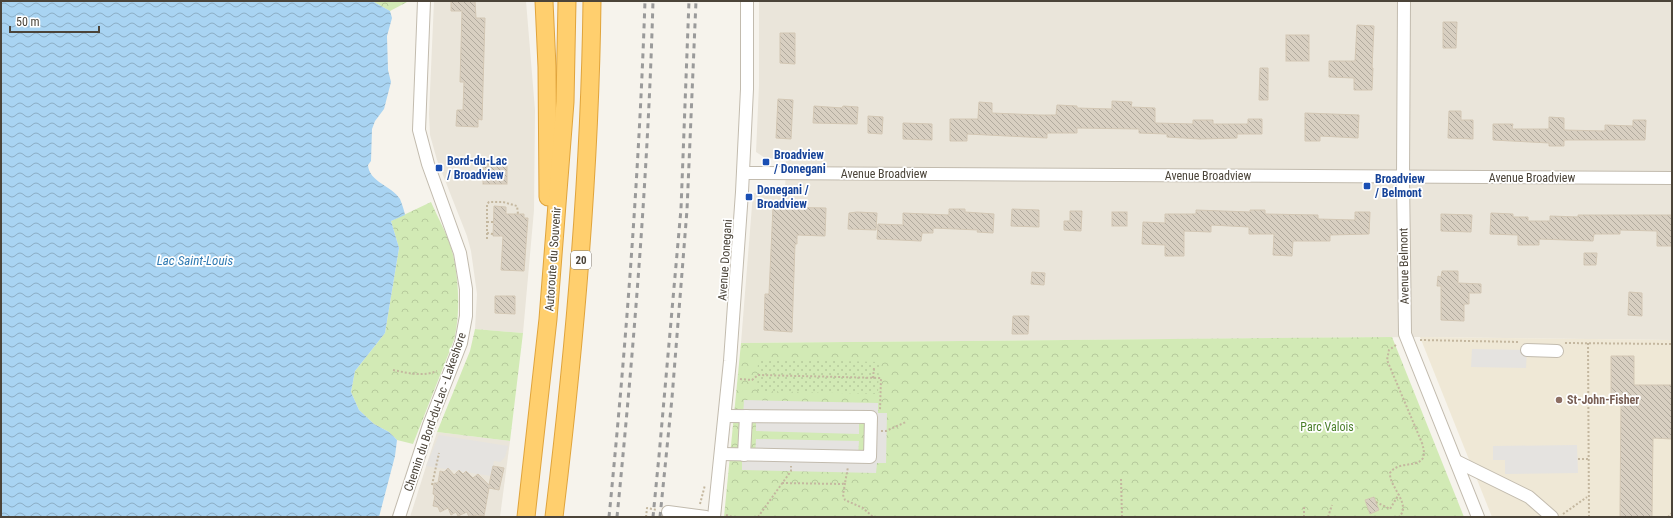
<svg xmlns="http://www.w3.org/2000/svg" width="1673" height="518" viewBox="0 0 1673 518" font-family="'Roboto Condensed',sans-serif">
<defs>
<pattern id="forest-crowns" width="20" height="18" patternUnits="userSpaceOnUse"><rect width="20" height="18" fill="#d2eab5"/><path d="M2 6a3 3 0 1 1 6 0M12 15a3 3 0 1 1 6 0" fill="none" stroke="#b6ca9c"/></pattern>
<pattern id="garden-dots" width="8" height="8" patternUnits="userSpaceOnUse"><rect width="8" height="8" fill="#d2eab5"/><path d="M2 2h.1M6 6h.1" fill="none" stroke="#b6ca9c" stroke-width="1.8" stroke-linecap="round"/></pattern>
<pattern id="water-waves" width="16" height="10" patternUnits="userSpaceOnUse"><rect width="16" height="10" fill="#a9d4f2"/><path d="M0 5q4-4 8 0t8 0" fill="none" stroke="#8caec5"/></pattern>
<pattern id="building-back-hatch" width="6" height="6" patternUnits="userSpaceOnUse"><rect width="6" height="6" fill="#d8cfc1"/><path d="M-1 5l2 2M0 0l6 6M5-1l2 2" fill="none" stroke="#b1aa9e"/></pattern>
</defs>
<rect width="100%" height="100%" fill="#f6f3ec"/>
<g fill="#eae5da">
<polygon points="434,1 526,1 535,110 534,210 523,333 475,329 477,294 471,251 467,236 437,160 430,135 429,114"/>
<polygon points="759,1 1672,1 1672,340 1420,337 741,343 753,193 785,192 786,159 765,158 756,152 759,85"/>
<polygon points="437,432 510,441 500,517 410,517"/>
</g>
<polygon fill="#efe8d6" points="1420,337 1672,340 1672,517 1492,517"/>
<g fill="url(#forest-crowns)">
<polygon points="372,1 409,1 390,11"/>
<path d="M431,202C437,216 445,230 450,244C459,271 461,313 454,340L413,444L397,440L389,432L374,424L359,410L351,392L355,371L385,333L399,248L391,221Z"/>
<polygon points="475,329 523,333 510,441 437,432 470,351"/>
<polygon points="1392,337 1464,517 724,517 741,343"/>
</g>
<polygon fill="url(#garden-dots)" points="758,359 879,362 878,394 757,391"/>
<g fill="#e5e3e0">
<polygon points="1472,349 1527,350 1526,368 1471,367"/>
<polygon points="744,400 878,403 878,413 887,413 886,463 877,463 876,473 742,470 742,455 755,455 756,439 859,441 858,457 870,457 871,417 859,417 859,434 756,431 756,416 743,416"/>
<polygon points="439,435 508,446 505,457 500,462 494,461 491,476 426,466"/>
<polygon points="1577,445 1578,473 1505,474 1505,460 1493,460 1493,446"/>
</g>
<path fill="url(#water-waves)" d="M1,1H372L390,11L392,18L387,36L388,70L391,82L384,109L375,121L372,129L371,161L368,165C369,182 392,186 400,199C402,204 404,210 405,215L391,221L399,248L385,333L355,371L351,392L359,410L374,424L389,432L397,440L395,456L379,517H1Z"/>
<g fill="url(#building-back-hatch)" stroke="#d3c7b4">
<polygon points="451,1 475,1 476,18 485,18 482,120 478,119 478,127 456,126 457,110 463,110 464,82 460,82 462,11 451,11"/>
<polygon points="1443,22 1457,22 1456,48 1443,48"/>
<polygon points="1357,25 1374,26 1372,68 1373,68 1372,90 1354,90 1354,78 1329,77 1329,61 1355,61"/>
<polygon points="780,33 795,33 795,64 780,63"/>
<rect x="1286" y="35" width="23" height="26"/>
<polygon points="1260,68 1268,68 1268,100 1259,100"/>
<polygon points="778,99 793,100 791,139 776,138"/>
<polygon points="1112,101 1132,102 1131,107 1155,108 1155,123 1193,124 1193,120 1213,120 1213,124 1248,124 1248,119 1262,119 1262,134 1237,134 1237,138 1200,139 1167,137 1167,134 1139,133 1139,129 1077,128 1077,133 1047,133 1047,138 967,134 967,141 950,141 950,119 978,119 979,102 992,103 992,113 1039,115 1056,115 1057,105 1077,106 1077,108 1112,109"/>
<polygon points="814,106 842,108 843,106 858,107 857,124 813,123"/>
<polygon points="1449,111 1461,111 1461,120 1473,120 1473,139 1448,138"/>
<polygon points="1305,113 1359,115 1358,138 1320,136 1320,141 1305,141"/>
<polygon points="868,116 883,117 882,134 868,133"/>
<polygon points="1549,117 1564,118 1564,130 1605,131 1605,125 1633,126 1633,120 1646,120 1645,140 1564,140 1564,146 1549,146 1549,143 1493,140 1493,124 1513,124 1512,129 1549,129"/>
<polygon points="903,123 932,124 932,140 903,139"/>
<rect x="483" y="164" width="24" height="20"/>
<polygon points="494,206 506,207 506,214 524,214 524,218 528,218 524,271 501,270 503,236 493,236"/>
<polygon points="773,207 826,208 825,236 797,235 797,244 795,244 792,332 764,330 765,294 769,294"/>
<polygon points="949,209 965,209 965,212 994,214 993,233 977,232 978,230 933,228 933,233 922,233 921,241 877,239 878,224 903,225 903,213 949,215"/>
<polygon points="1012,209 1039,210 1039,227 1011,226"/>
<polygon points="1196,210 1250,212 1250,210 1265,210 1265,214 1318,215 1318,219 1355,220 1355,212 1370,212 1369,234 1330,235 1330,241 1293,241 1292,256 1273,255 1274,234 1249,234 1249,227 1211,225 1211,232 1184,231 1184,256 1165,256 1165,245 1142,244 1143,222 1165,223 1165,214 1196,214"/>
<polygon points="1070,211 1082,211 1081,231 1064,230 1064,221 1070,221"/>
<polygon points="857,212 877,213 876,230 848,229 849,213"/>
<rect x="1112" y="212" width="15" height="14"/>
<polygon points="1491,213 1513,214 1513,217 1528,217 1528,221 1550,221 1550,216 1578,217 1578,215 1672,215 1672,246 1657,246 1657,231 1620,230 1620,234 1594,234 1593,241 1539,239 1539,245 1518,245 1518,235 1490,234"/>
<polygon points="1441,214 1472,215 1471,232 1441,231"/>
<polygon points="1584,253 1597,253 1596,265 1584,265"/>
<polygon points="1442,271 1458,271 1458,283 1481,284 1481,293 1469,293 1469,304 1464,304 1464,321 1441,320 1441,286 1437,286 1438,276 1441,277"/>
<polygon points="1032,272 1045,273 1044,285 1031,284"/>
<polygon points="1629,292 1642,293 1642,316 1628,315"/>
<polygon points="495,296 515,296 515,314 495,313"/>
<polygon points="1013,316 1029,316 1028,334 1012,334"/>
<polygon points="1611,356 1634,356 1634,385 1672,385 1672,439 1653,438 1652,517 1620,517 1621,396 1611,396"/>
<polygon points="493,466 504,468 499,490 489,488 484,516 477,515 469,517 467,512 458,516 456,512 451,515 448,508 440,512 438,507 433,506 435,495 433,494 434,483 438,483 440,471 444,472 448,468 454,475 459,470 463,474 466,471 473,478 478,474 489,485"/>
<polygon points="1374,497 1379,510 1370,514 1365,500"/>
</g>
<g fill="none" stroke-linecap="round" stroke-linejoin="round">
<g stroke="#c2bbae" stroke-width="14">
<g id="minor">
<polyline points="1404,1 1403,177 1405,334 1478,517"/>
<polyline points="743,173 1672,178"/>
<polyline points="1527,350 1557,351"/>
<polyline points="721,454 870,457 871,417 725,416"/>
<polyline points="744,455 746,416"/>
<polyline points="1456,461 1529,497 1552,517"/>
<polyline points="668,512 706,517"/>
<polyline points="399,517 429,425 461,343 466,316 466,289 460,253 428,164 419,130 424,1"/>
<polyline points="714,517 730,361 742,192 747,89 747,1"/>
</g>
</g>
<g stroke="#e0a43c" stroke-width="19">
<g id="highway">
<polyline points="544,1 547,67 548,197"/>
<polyline points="526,517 548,319 565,102 567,1"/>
<path d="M554,517C575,345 590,174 592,1"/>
</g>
</g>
<g stroke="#c4b79f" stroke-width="2" stroke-dasharray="2 2" stroke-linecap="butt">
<polyline points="487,222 494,222"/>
<polyline points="487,233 493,234"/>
<polyline points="487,239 487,204 489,202 503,202 517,206 518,214"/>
<polyline points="1420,340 1519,342"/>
<polyline points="1565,343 1672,344"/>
<polyline points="1588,343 1589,517"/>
<path d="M1396,345L1389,350L1387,360L1422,443C1432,474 1400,457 1390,473C1389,487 1412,504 1399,517"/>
<path d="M393,370C408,373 422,377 437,371"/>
<polyline points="873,378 874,368"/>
<polyline points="740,379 752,380 758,375 881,378 880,410"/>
<polyline points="881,431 886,431 906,422"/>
<polyline points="1578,459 1588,459"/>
<polyline points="1121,479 1122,517"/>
<polyline points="782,483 842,484 845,483 848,467"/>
<polyline points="845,483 843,495 845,500 863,508 873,517"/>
<polyline points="432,485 439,453"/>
<polyline points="1376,502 1390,509 1399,494"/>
<polyline points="700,504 705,485"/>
<polyline points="1304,507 1304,517"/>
<polyline points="1563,514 1587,497"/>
<polyline points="726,515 733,517"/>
<polyline points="646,517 647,508 657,510"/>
<polyline points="758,517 791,471 791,466"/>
<polyline points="1328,517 1332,505"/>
<polyline points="1668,517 1672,513"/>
</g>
<use href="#minor" stroke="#fff" stroke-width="12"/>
<use href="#highway" stroke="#ffcf6e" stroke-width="17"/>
<g stroke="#9a9a9a" stroke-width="3" stroke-dasharray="5 5" stroke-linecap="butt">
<path d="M609,517C626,345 639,174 645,1"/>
<path d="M617,517C634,345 648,174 653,1"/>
<polyline points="653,517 659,456 681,209 689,1"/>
<polyline points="660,517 672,398 687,210 696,1"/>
</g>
</g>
<g fill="#1a4fb4" stroke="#fff" stroke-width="1.5">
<rect x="762" y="158" width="8" height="8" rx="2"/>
<rect x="435" y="164" width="8" height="8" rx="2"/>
<rect x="1363" y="182" width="8" height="8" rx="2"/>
<rect x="745" y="193" width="8" height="8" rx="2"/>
</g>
<circle fill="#8d6e63" stroke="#fff" stroke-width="1.5" cx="1559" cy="400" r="4"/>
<g text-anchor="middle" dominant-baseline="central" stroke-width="3.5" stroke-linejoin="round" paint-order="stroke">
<rect fill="#fff" stroke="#817c74" stroke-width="1" x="571" y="251" width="20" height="18" rx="3"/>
<g font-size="11" font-weight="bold" fill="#4b4439">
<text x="581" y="260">20</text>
</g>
<g font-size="12" font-weight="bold" fill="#164399" stroke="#fff" text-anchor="start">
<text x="774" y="155">Broadview<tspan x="774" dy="14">/ Donegani</tspan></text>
<text x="447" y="161">Bord-du-Lac<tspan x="447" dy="14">/ Broadview</tspan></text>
<text x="1375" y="179">Broadview<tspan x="1375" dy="14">/ Belmont</tspan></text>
<text x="757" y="190">Donegani /<tspan x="757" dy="14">Broadview</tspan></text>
</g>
<g font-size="12" fill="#4b4439" stroke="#fff">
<text x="884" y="174">Avenue Broadview</text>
<text x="1208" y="176">Avenue Broadview</text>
<text x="1532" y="178">Avenue Broadview</text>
<text transform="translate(553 259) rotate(-86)">Autoroute du Souvenir</text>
<text transform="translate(725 260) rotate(-86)">Avenue Donegani</text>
<text transform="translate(1404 266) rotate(-91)">Avenue Belmont</text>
<text transform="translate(435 412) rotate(-71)">Chemin du Bord-du-Lac - Lakeshore</text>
</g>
<g font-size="12" font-weight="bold" fill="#785e54" stroke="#fff" text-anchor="start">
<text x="1567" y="400">St-John-Fisher</text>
</g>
<g font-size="12" fill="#4a7f2a" stroke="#fff">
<text x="1327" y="427">Parc Valois</text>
</g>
<g font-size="13" font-style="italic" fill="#2e7ab2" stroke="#fff">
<text x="195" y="260">Lac Saint-Louis</text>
</g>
</g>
<rect width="1673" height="518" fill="none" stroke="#4b4439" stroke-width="4"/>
<path d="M10 26v6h89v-6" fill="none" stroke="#4b4439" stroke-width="2"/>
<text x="16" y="26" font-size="12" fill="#4b4439" stroke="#ffffff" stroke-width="3" paint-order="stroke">50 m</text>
</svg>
